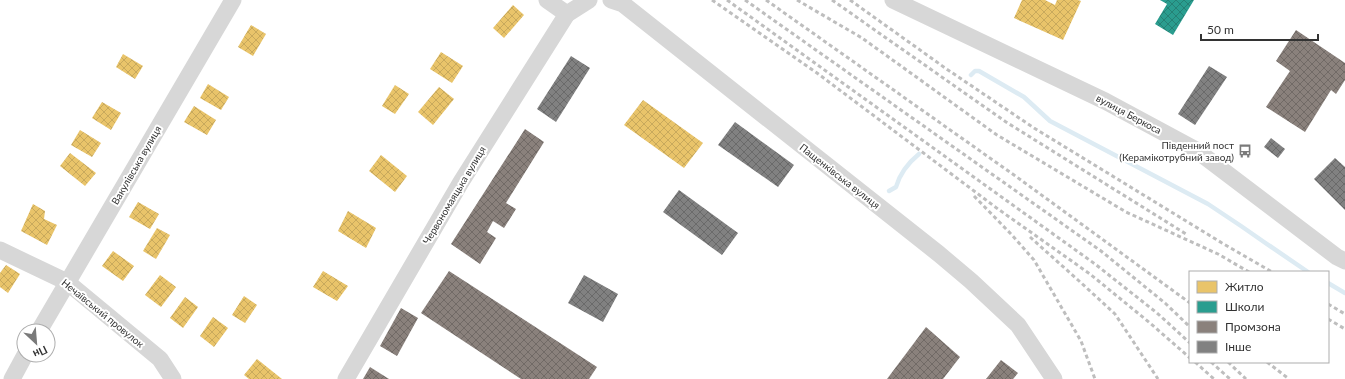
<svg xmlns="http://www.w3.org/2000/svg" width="1345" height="379" viewBox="0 0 1345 379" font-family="Lato,sans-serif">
<defs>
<pattern id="homes-cross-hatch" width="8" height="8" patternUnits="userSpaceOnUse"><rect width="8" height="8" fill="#e9c46a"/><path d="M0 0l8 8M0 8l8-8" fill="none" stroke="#c8a95c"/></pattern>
<pattern id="schools-cross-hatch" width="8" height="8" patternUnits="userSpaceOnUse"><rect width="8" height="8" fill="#2a9d8f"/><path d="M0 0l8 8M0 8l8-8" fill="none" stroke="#258175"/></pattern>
<pattern id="industry-cross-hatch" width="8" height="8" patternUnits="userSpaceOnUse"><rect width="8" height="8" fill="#8a817c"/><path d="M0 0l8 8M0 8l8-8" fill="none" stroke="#716a66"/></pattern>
<pattern id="building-cross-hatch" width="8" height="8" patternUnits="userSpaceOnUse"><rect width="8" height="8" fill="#818181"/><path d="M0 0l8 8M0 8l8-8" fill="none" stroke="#6a6a6a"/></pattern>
</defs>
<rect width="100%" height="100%" fill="#fff"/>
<g fill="url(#homes-cross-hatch)">
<polygon points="1022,0 1045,0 1055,5 1057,0 1078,0 1081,1 1063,40 1014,18"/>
<polygon points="513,5 524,15 504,38 493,28"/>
<polygon points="251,25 266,34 253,56 238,47"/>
<polygon points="441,52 463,66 452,83 430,69"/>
<polygon points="123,54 143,66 135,79 116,67"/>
<polygon points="208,84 229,97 221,110 200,98"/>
<polygon points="395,85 409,94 395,114 382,106"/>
<polygon points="439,87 454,99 433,125 418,112"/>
<polygon points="643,100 703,143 684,168 624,125"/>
<polygon points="102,102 121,113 111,130 92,118"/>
<polygon points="194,106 216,120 207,135 184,122"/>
<polygon points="80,130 101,143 92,157 71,145"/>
<polygon points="70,153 96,173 85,186 60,166"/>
<polygon points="381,155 407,176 395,192 369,171"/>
<polygon points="138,202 159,214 150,229 129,217"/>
<polygon points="33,204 45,211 44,219 57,225 47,245 21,231"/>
<polygon points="348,211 376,228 366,248 338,231"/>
<polygon points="157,228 170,235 156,259 143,251"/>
<polygon points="113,251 134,266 123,281 102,266"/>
<polygon points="6,265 20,274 8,293 0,287 0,273"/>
<polygon points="323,271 348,286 337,301 313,287"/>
<polygon points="160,275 176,287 161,307 145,295"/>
<polygon points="244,296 257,305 245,323 232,315"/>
<polygon points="185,297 198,307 183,328 170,318"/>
<polygon points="213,317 228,328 214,347 200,336"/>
<polygon points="257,359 282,379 249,379 244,375"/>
</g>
<polygon fill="url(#schools-cross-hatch)" points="1160,0 1194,0 1173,35 1155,24 1167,4"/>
<g fill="url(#industry-cross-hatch)">
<polygon points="1296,30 1345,63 1345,80 1336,94 1331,90 1305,132 1266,107 1290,71 1276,61"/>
<polygon points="525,129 544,142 506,203 516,209 504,228 493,221 487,232 496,238 480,264 451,244"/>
<polygon points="449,271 597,367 589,379 521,379 421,313"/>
<polygon points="401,308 418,318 397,356 380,346"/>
<polygon points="926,327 960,357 943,379 887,379"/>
<polygon points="1001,360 1018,373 1013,379 986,379"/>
<polygon points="370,367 389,379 363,379"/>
</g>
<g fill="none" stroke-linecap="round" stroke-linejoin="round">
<g stroke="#ddebf3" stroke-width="4.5">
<polyline points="971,75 975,71 979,71 1024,97 1050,121 1208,204 1241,226 1264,242 1308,272"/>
<path d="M889,191L896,187C900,173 908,163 919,154"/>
<polyline points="1328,283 1345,293"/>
</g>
</g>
<g fill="url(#building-cross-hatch)">
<polygon points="571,56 590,68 556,122 537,109"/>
<polygon points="1209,66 1227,77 1195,125 1178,114"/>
<polygon points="735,122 794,165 778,187 718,145"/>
<polygon points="1271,138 1285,149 1278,158 1264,147"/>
<polygon points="1335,158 1345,167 1345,210 1314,179"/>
<polygon points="679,190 738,233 722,255 663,212"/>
<polygon points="584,275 618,294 603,322 568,303"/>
</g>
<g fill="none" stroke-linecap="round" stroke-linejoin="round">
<g stroke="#d7d7d7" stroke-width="17">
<polyline points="547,0 567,14 589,0"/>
<polyline points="611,0 623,4 939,254 971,281 1018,325 1054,379"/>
<polyline points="893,0 1105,101 1196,150 1337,257 1345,261"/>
<polyline points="0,250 67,282 160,359 173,379"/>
<polyline points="39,331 233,0"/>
<polyline points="12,379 25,355"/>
<polyline points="346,379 461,182 567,14"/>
</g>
<g stroke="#bebebe" stroke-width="3" stroke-dasharray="4 3" stroke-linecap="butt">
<polyline points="712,0 817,73 998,209 1090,274 1150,323 1190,358"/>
<polyline points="727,0 1095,264 1157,313 1190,343"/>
<polyline points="745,0 1101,251 1165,303 1190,327"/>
<polyline points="766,0 1014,175 1190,303"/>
<polyline points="797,0 862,38 997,135 1126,212 1218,254 1249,272"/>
<polyline points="832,0 1006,122 1186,234"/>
<polyline points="850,0 948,70 1034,128 1222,243 1272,272"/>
<polyline points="974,196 1012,235 1034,260 1081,341 1095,379"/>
<polyline points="1030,237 1078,280 1115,314 1158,379"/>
<polyline points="1328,304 1345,314"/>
<polyline points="1328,319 1345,329"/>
<polyline points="1195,362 1214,379"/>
<polyline points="1211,362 1230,379"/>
<polyline points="1228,362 1246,379"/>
<polyline points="1267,362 1289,379"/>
</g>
</g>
<defs>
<g id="bus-bare" transform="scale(1.08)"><path d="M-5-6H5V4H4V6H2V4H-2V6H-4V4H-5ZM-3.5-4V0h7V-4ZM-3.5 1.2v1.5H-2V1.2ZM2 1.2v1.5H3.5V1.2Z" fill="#7a7a7a" stroke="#fff" stroke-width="2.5" paint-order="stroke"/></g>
</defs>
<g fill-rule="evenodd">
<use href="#bus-bare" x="1245" y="151"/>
</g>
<g text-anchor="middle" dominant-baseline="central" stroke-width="4" stroke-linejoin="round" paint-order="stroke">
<g font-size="10" fill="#333" stroke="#fff">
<text transform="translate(1129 114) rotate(28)">вулиця Беркоса</text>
<text transform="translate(136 165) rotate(-60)">Вакулівська вулиця</text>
<text transform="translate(840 176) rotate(38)">Пащенківська вулиця</text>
<text transform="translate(454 195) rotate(-59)">Червономаяцька вулиця</text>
<text transform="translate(103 313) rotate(39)">Нечаївський провулок</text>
</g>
<g font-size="10" fill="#333" stroke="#fff" text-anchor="end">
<text x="1234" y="145">Південний пост<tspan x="1234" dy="12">(Керамікотрубний завод)</tspan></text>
</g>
</g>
<rect x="1189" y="271" width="140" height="92" fill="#ffffff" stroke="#adadad"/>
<rect x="1197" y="281" width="20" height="12" fill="#e9c46a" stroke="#adadad"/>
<text x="1225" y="291" font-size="12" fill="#333333">Житло</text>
<rect x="1197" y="301" width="20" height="12" fill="#2a9d8f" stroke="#adadad"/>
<text x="1225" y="311" font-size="12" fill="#333333">Школи</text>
<rect x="1197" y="321" width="20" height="12" fill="#8a817c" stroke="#adadad"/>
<text x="1225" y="331" font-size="12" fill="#333333">Промзона</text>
<rect x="1197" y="341" width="20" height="12" fill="#818181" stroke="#adadad"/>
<text x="1225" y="351" font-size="12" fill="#333333">Інше</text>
<g transform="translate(36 343) rotate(154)"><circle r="19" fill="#ffffff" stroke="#adadad"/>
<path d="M0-3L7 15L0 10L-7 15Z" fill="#7a7a7a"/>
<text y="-6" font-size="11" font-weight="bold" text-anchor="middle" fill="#333333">Пн</text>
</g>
<path d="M1201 34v6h117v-6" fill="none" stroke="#333333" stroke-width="2"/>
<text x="1207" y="34" font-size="12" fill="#333333" stroke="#ffffff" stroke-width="3" paint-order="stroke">50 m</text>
</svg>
